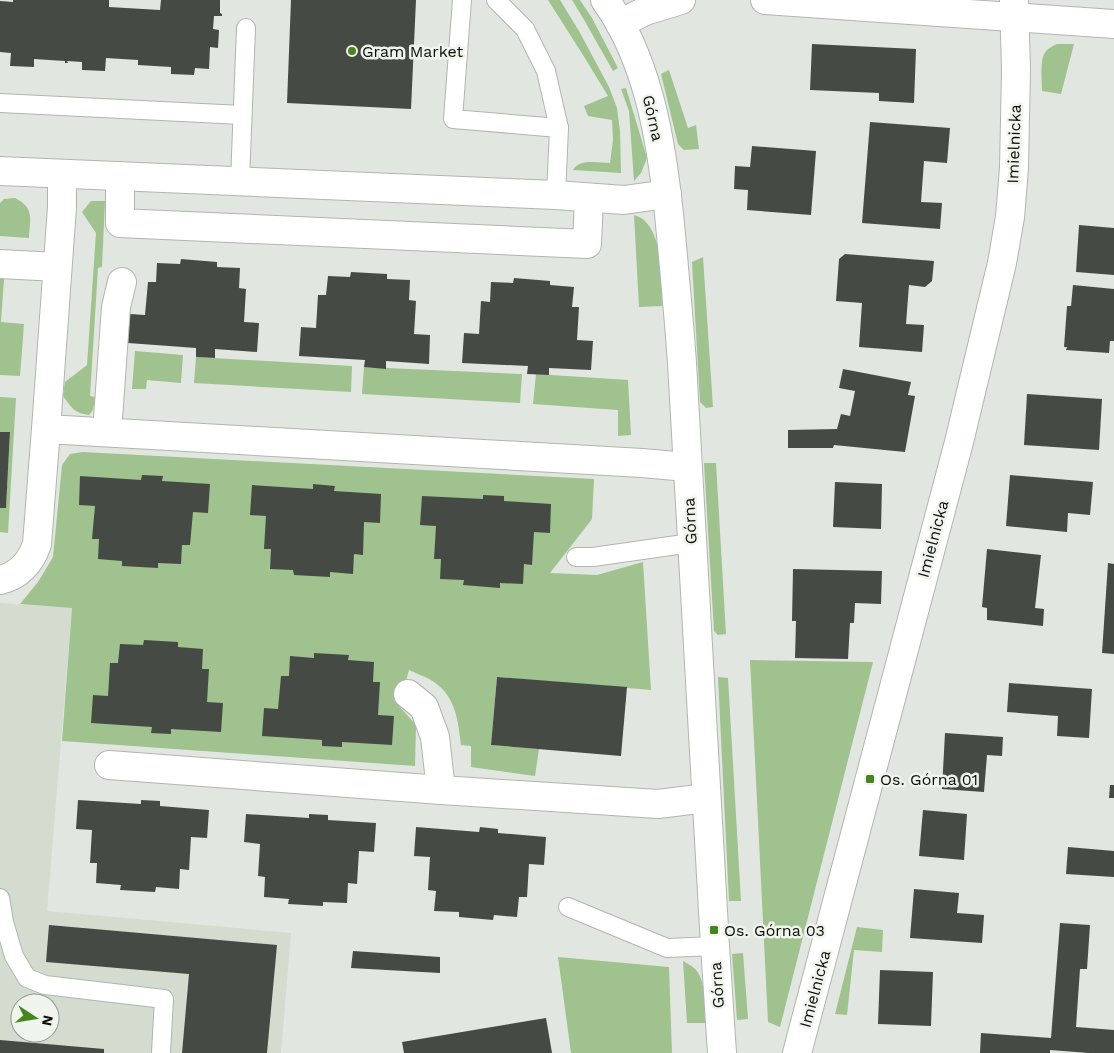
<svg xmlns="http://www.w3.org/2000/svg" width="1114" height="1053" viewBox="0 0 1114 1053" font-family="'Work Sans',sans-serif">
<rect width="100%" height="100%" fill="#e2e6e0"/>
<path fill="#d3dccf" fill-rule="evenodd" d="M0,603L72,608L47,911L291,933L281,1053H0ZM20,1003H50V1033H20Z"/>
<g fill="#9fc28f">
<path d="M548,0H560L579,31L609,87L617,108L620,131L621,173L573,170C580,158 598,163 610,163L613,140L612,120L588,116L584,106L608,96L583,55Z"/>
<polygon points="572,0 580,0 592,18 618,68 613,71 583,18"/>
<path d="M1057,44H1074L1061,94L1042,91C1042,82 1040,62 1044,54C1047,49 1052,46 1057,44Z"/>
<polygon points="669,70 688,128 696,125 699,149 684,150 678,144 661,74"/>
<polygon points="626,88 647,158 641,173 634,181 629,111 621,89"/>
<path d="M15,198C35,208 30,219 29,238L0,236V203L4,199Z"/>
<path d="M91,201H105L102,267L98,268L90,396L95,397L93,410L89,415C74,413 72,408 63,396L65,382L87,365L96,233L82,212Z"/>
<path d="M634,215C637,216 642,218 644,220C664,239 661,280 662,306L639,307Z"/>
<polygon points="703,257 713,407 706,408 700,402 692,262"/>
<polygon points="0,279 4,279 1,322 24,324 20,376 0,375"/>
<polygon points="135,351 183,355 181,383 147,380 146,389 132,389"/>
<polygon points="196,357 352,366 351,392 194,383"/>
<polygon points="364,367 522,374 520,403 362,394"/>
<polygon points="536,374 628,380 631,435 618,436 618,410 533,404"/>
<polygon points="0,397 16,398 8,533 0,532 0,508 6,508 10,433 0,432"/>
<path d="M83,452L594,479L592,519L550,573L597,575L643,562L651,690L497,677L491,745L539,749L535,776L471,767V746L461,745C458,721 456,697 434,682C427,677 417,674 409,670L399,706L416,725L415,766L62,741L72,608L20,604L38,582L53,557L62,465L70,454Z"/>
<polygon points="704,463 716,463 726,634 718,635 714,631"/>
<polygon points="750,660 873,662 780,1027 768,1022"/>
<polygon points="718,677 728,678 741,901 729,901"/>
<polygon points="857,927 883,930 882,952 854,950 847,1015 835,1014"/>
<polygon points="743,953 748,1019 737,1020 732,954"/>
<polygon points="558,957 669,967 672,1053 571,1053"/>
<path d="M683,961C686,963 691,965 694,968C707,979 704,1007 705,1023H687Z"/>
</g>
<g fill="#464a44">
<polygon points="13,0 109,0 109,7 160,10 161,0 220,0 220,13 222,14 222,16 214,16 213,29 219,30 218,48 210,47 209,69 195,68 194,75 171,74 171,67 138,65 138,60 106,58 105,71 82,70 82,62 67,61 68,63 65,63 65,61 34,59 34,67 10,66 11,53 0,52 0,1 13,2"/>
<polygon points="291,0 416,0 411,109 287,103"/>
<polygon points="812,44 916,49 914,103 879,101 879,93 810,90"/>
<polygon points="870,122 950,128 947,163 924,161 921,202 942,203 940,229 862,223"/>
<polygon points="752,146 816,151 811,215 747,210 748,190 734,189 735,166 750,167"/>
<polygon points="1079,225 1114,228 1114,275 1076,272"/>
<polygon points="845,254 934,261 932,281 925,287 909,285 906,324 924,325 922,352 859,347 862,303 836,301 839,259"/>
<polygon points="181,259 217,262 217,267 240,268 239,288 246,289 244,322 259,323 257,352 215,349 215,358 196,357 196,348 128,343 130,314 145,315 148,282 156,282 157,263 180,264"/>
<polygon points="351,272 387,274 387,279 410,280 409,300 416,301 414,334 430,335 429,364 386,361 386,369 364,367 365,360 299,356 301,327 316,328 318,295 326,295 328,276 350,277"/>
<polygon points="514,278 550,281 550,285 574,287 572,307 579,307 577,340 593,341 591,370 549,368 549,375 527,374 528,366 462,363 464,333 479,334 481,301 490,302 491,282 513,283"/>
<polygon points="1073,285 1114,289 1114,341 1110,341 1109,353 1066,350 1067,347 1064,347 1067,306 1071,306"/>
<polygon points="843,369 911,382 908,395 915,396 905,452 834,445 833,448 788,448 788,430 837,429 841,414 850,416 855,391 839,388"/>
<polygon points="1027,394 1102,399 1099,450 1024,445"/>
<polygon points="0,432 10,432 6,508 0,508"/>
<polygon points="142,475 163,476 162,481 210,484 208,513 193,512 190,545 182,545 181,564 158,563 158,568 122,566 122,561 98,559 99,539 92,539 95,506 79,505 80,476 141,480"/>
<polygon points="1010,475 1093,482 1090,515 1068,513 1067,532 1006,526"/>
<polygon points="835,482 882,484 881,529 833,527"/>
<polygon points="313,484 335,486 334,491 381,494 380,523 364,522 363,555 354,554 353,574 330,572 330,577 294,575 293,570 270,569 271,549 264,549 266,516 250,515 252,485 313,489"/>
<polygon points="483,495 504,496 504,501 551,504 550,533 534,532 532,565 524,564 523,584 500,583 500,588 463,585 464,580 440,579 441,559 434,559 436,526 420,525 422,496 483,499"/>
<polygon points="987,549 1041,555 1035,608 1044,609 1043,626 987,620 987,608 982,607"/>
<polygon points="1108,563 1114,564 1114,654 1102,653"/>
<polygon points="793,569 882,571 881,604 855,603 854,623 850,623 848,659 795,658 796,621 792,621"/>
<polygon points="144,640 178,642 178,647 203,649 202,669 209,669 207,702 223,703 221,732 171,729 171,734 151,733 152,727 91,723 93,695 108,696 110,663 118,663 120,644 143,645"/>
<polygon points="314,653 349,655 348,660 374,662 373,682 380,682 378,715 394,716 392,745 342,742 342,747 322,746 322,740 262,736 264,708 278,709 281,676 289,676 290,656 314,658"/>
<polygon points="497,677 627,687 621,756 491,745"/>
<polygon points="1009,683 1092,689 1089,738 1057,736 1058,716 1007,712"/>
<polygon points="945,733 1003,737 1002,756 987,755 984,792 942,789"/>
<polygon points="1110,785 1114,785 1114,798 1109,798"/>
<polygon points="78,800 141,804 141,800 160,801 160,806 209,810 207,838 191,837 189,870 180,869 179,889 156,887 155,892 120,890 121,885 96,883 97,863 90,863 92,830 76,829"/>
<polygon points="923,810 967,814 964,860 919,856"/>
<polygon points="246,814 309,818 309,814 328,815 328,820 376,823 374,852 359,851 357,884 348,883 347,903 323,902 323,906 288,904 289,899 264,897 265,877 258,876 260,844 244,842"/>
<polygon points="416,827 479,832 480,827 498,829 498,833 546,837 544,865 529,864 527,897 519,897 517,917 494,915 493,920 459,917 459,912 434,911 436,891 428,890 430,857 414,856"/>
<polygon points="1068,847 1114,851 1114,877 1066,874"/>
<polygon points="914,889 959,893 957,913 984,915 982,943 910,938"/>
<polygon points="1060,923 1090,925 1087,969 1080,969 1076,1027 1114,1030 1114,1053 1089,1053 1050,1050 1050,1053 980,1053 981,1033 1051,1038"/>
<polygon points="49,925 277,945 267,1053 182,1053 189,974 46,962"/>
<polygon points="353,951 440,957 440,973 351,968"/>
<polygon points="880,970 933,972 931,1026 878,1024"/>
<polygon points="546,1018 552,1053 404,1053 402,1042"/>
<polygon points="0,1040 104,1049 104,1053 0,1053"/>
</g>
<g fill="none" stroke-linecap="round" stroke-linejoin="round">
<g stroke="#b0b5ae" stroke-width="20">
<g id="lane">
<polyline points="462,0 453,119 559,128 556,195"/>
<polyline points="496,0 525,29 546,71 559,128"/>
<polyline points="0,103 242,115"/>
<polyline points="240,181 246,28"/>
<polyline points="576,557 593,557 691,543"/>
<polyline points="0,898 4,922 14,956 27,978 45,985 164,999 161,1053"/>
<polyline points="568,907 667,948 715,946"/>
</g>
</g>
<g stroke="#b0b5ae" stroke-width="30">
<g id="street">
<path d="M605,0C652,64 664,158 671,235C675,278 679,320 682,363L715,946L722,1053"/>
<polyline points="765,0 1114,24"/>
<polyline points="620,24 645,11 681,0"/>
<polyline points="0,171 556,195 624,200 667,194"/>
<polyline points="120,176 120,223 587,244 589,198"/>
<polyline points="0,264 57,267"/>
<polyline points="46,429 62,207 62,174"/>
<polyline points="107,432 116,307 122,282"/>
<path d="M0,580C19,576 31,562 37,544L46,429L642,463L687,467"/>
<polyline points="408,694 424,707 435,737 441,790"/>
<polyline points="109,765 441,790 658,804 706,798"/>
<polyline points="797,1053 959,442 1002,263 1010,217 1014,168 1016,70 1014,0"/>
</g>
</g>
<use href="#lane" stroke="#fff" stroke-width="18"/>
<use href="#street" stroke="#fff" stroke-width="28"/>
</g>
<g fill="#478320" stroke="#eff4ed" stroke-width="2">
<circle cx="352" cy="51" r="5"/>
<rect x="865" y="774" width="10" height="10" rx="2.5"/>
<rect x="709" y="925" width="10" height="10" rx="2.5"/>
</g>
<g text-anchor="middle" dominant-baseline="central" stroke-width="5" stroke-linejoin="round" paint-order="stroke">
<g font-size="16" fill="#0d0e0c" stroke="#eff4ed" text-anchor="start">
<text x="362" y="51">Gram Market</text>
<text x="880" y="779">Os. Górna 01</text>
<text x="724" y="930">Os. Górna 03</text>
</g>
<g font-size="16" fill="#0d0e0c" stroke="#eff4ed">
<text transform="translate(653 118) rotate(77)">Górna</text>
<text transform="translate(1014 144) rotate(-88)">Imielnicka</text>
<text transform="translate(690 521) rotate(-93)">Górna</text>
<text transform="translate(933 539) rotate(-75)">Imielnicka</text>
<text transform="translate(717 985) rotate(-94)">Górna</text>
<text transform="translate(815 989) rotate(-75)">Imielnicka</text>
</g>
</g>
<g transform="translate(35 1018) rotate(102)"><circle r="24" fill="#eff4ed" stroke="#959893"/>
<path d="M0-4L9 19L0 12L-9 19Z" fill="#478320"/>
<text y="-8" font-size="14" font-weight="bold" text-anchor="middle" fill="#0d0e0c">N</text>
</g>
</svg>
